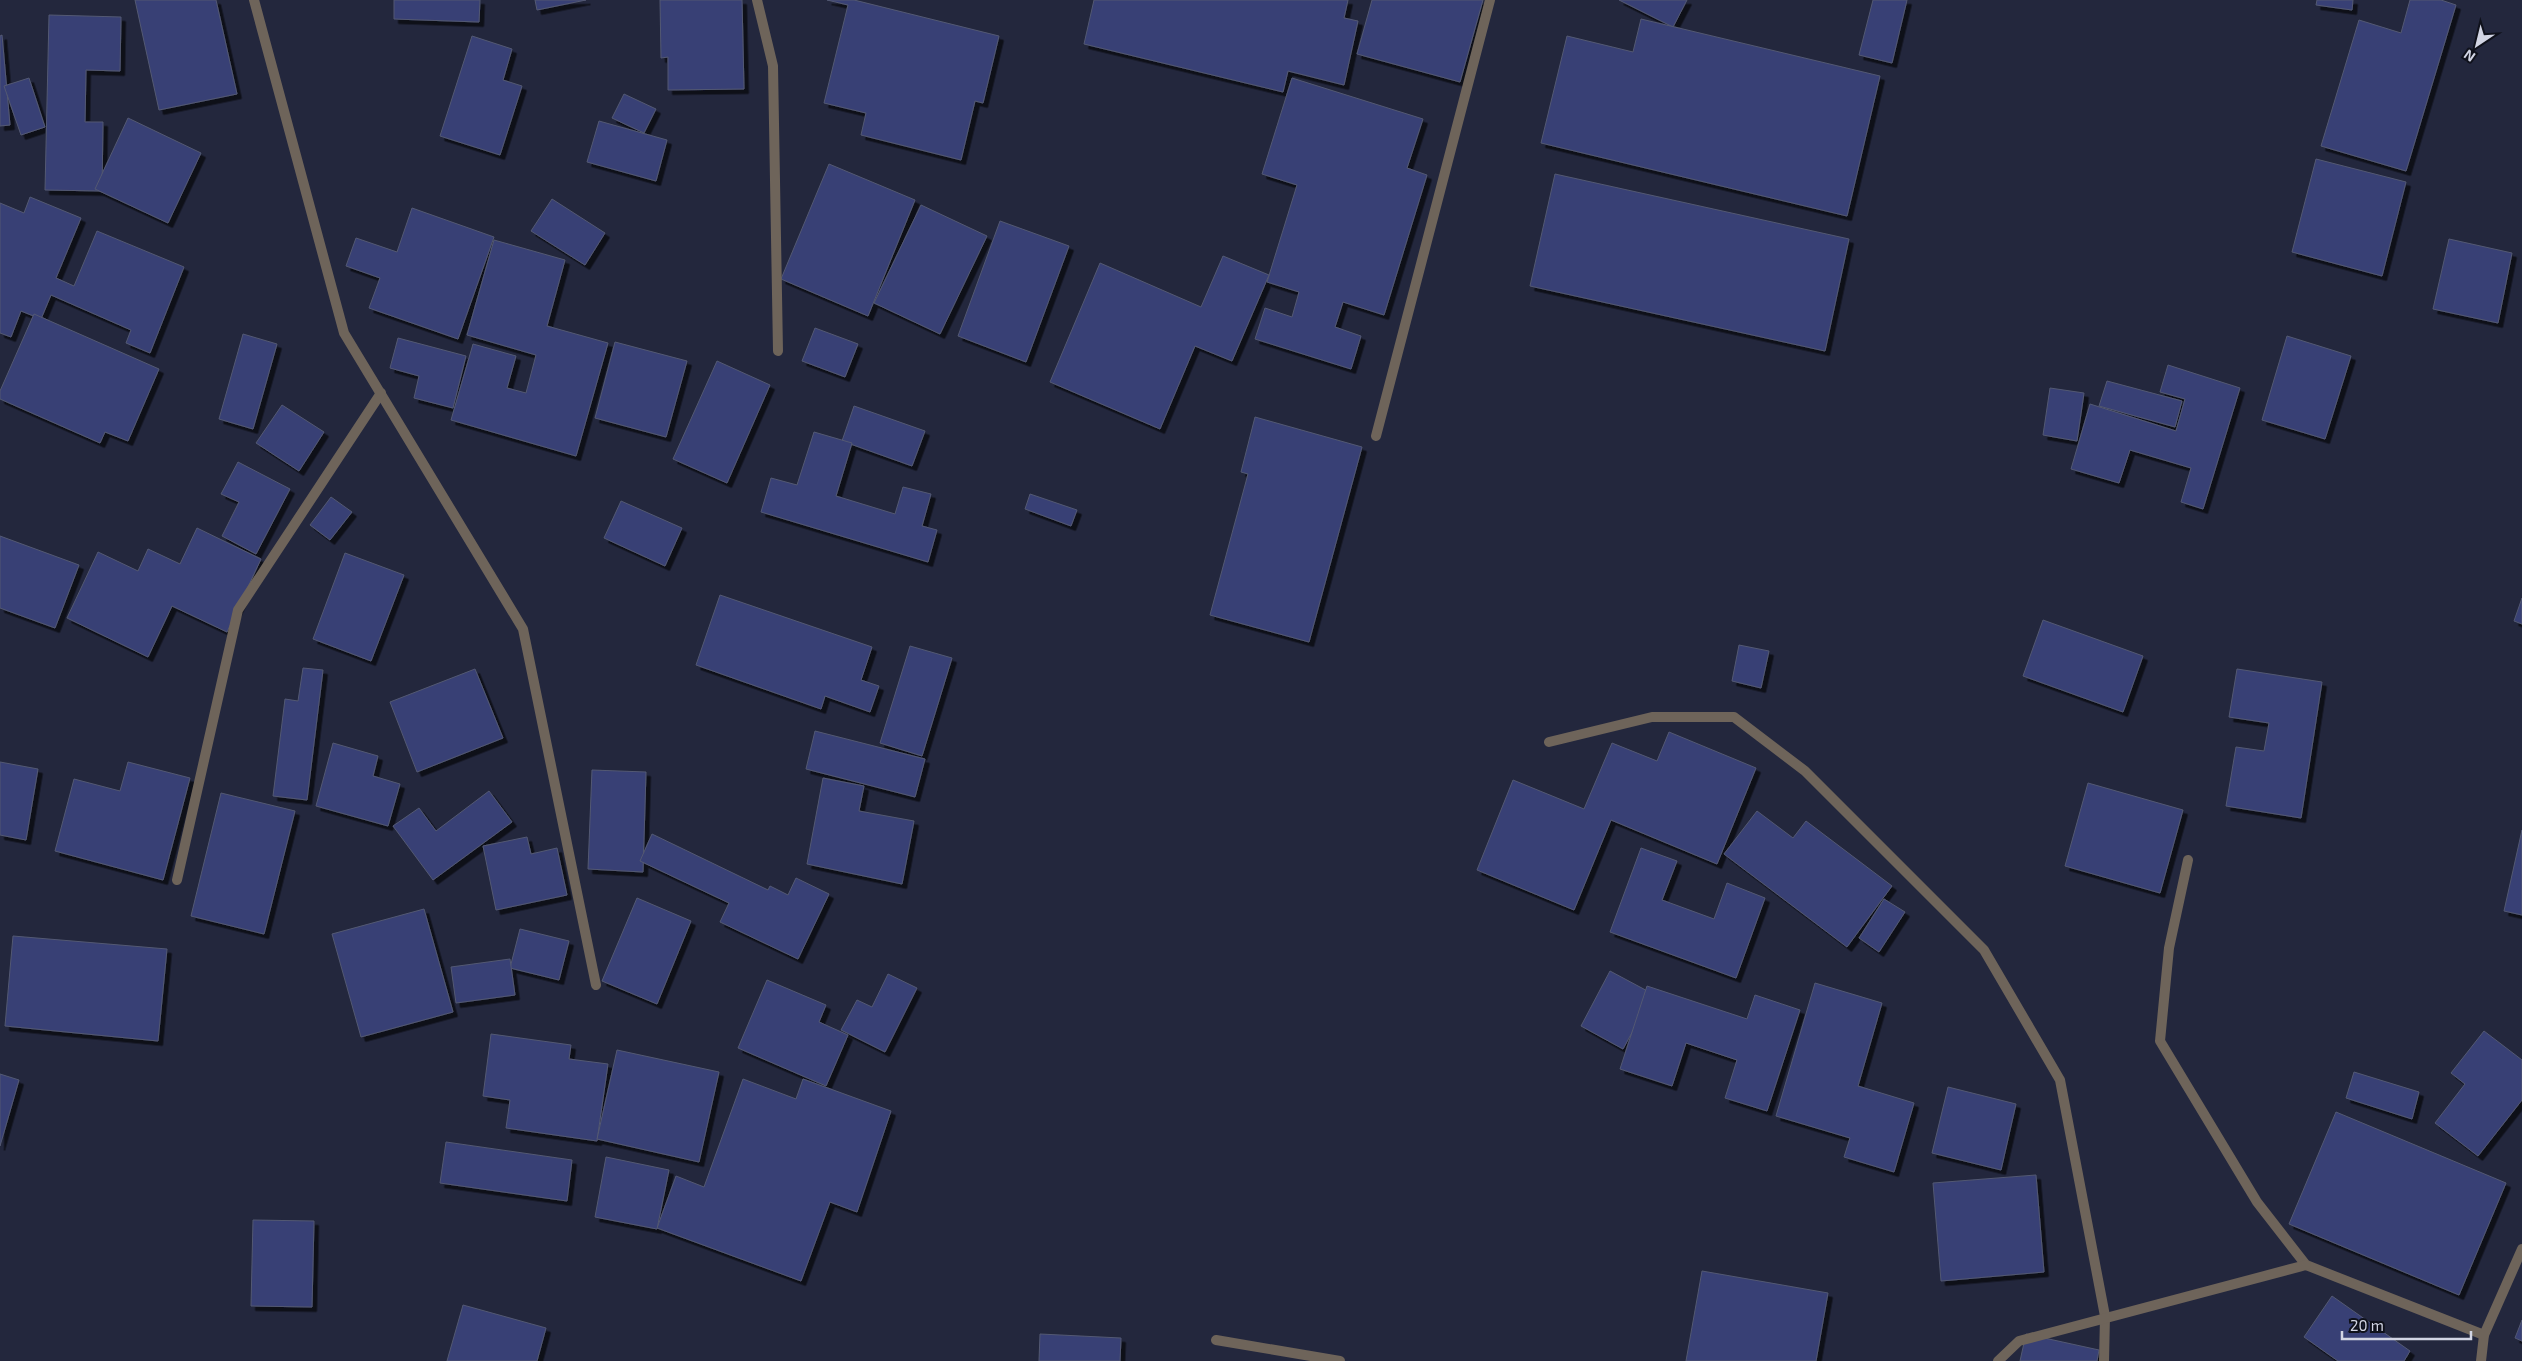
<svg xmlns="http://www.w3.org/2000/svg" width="2522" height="1361" viewBox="0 0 2522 1361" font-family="'Exo 2',sans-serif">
<defs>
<filter id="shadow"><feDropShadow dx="4.5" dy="4.5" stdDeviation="0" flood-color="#0009"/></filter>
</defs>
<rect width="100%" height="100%" fill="#23273d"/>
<g fill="#383f74" stroke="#535973" filter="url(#shadow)">
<polygon points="135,0 216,0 237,94 159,110"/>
<polygon points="394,0 480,0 479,22 394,19"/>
<polygon points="535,0 586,0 537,10"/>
<polygon points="660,0 742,0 744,89 668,90 668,57 661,58"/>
<polygon points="827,0 854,0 999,36 983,103 975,101 961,160 861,135 866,113 824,103 848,5"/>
<polygon points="1094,0 1348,0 1344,18 1358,21 1344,85 1288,71 1283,92 1084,44"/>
<polygon points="1372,0 1483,0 1460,82 1357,54"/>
<polygon points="1619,0 1687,0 1673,27"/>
<polygon points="1873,0 1907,0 1892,63 1859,55"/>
<polygon points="2317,0 2353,0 2352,10 2316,5"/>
<polygon points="2410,0 2441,0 2456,5 2406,171 2321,146 2359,20 2401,33"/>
<polygon points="49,15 121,17 120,71 86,70 85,122 103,122 102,191 45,190"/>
<polygon points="1641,19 1880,76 1847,216 1541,143 1567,36 1633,52"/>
<polygon points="2,35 10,125 0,126 0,36"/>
<polygon points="472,36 512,49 503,80 522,86 500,155 440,136"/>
<polygon points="29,78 45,127 21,135 4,86"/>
<polygon points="1292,78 1423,119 1407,168 1427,175 1384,315 1343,302 1335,327 1361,336 1351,369 1255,339 1265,308 1292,317 1299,292 1267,282 1297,185 1262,174"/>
<polygon points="624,94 656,109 644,133 612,118"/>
<polygon points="128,118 201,153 168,223 95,189"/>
<polygon points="599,121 667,140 656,181 587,162"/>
<polygon points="2316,159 2406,182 2382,276 2292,252"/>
<polygon points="829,164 915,200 868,316 781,279"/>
<polygon points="1555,174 1849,239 1825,351 1530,286"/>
<polygon points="30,197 81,218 56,278 74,286 97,231 184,267 150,353 126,343 131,330 51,295 41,319 21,311 11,337 0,333 0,203 24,213"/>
<polygon points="552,199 605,233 585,265 531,231"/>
<polygon points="921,205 987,236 940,334 874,303"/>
<polygon points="412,208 494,237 458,339 369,308 380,278 346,266 356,238 397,252"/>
<polygon points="1000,221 1069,246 1026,362 958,336"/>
<polygon points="2449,239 2512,253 2498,323 2433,309"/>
<polygon points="494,240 565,260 547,326 608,343 576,456 451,420 473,344 516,356 507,388 526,393 536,355 467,335"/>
<polygon points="1223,256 1269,275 1232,361 1195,346 1160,429 1050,382 1100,263 1201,307"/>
<polygon points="34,314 159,369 128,441 105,432 100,443 0,399 0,391"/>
<polygon points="815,328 858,344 845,377 802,361"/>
<polygon points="243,334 277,344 253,429 219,419"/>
<polygon points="2287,336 2351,356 2325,439 2262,420"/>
<polygon points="398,338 466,356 453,408 414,398 419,376 390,368"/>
<polygon points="615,342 687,361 666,437 595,418"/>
<polygon points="717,361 770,385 727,483 673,459"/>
<polygon points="2168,365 2240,388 2203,509 2181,502 2191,468 2130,450 2119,483 2071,469 2090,404 2176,431 2185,399 2160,392"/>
<polygon points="2107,381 2182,401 2175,427 2099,406"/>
<polygon points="2050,388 2084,393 2077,441 2043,435"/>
<polygon points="282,405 324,432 299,471 256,443"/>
<polygon points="854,406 925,431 912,466 842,441"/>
<polygon points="1255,417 1362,447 1309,642 1210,615 1248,474 1241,472"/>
<polygon points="814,432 852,443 836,496 895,514 903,487 931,494 922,526 937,530 928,562 761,512 771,478 797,485"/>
<polygon points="238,462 290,489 256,554 222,536 239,502 221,494"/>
<polygon points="1030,494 1077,510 1071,526 1025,509"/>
<polygon points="331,497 352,512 330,540 310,525"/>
<polygon points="621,501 682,528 665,566 604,538"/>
<polygon points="197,528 261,559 227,632 172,606 148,657 67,618 98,552 138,571 148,549 180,564"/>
<polygon points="0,536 79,565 55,628 0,608"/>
<polygon points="345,553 404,575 371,661 313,639"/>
<polygon points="720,595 872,647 861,680 879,686 870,712 825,696 821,709 696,665"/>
<polygon points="2522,598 2522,624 2514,621"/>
<polygon points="2043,620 2143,656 2123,712 2023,676"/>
<polygon points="1739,645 1769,651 1761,688 1732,681"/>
<polygon points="910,646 952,658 922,756 880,743"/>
<polygon points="303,668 323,670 307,800 273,796 285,699 298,701"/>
<polygon points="475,669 503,738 417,772 390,702"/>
<polygon points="2237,669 2322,682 2301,818 2226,806 2236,747 2264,751 2269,723 2229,717"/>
<polygon points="815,731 925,759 915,797 806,769"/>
<polygon points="1669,732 1756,768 1717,864 1611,820 1574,910 1477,870 1513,780 1584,809 1612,743 1657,761"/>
<polygon points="333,743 378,756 373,776 400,784 388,826 316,806"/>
<polygon points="0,762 38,769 26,840 0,835"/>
<polygon points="128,762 190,778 163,880 55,851 74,779 120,791"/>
<polygon points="592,770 646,772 643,872 588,869"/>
<polygon points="823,778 864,786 859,811 914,821 902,884 807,864"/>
<polygon points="2088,783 2183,810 2160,893 2065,866"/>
<polygon points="489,791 512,822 433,880 393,826 419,808 436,831"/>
<polygon points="221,793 295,811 264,934 191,916"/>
<polygon points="1757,811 1793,838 1806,821 1892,886 1847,947 1724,854"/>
<polygon points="2522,830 2522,915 2504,911"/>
<polygon points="652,834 768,890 770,886 788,895 796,878 829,894 798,959 720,922 729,903 640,861"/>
<polygon points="527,837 531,854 557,848 567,895 496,910 483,846"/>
<polygon points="1641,848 1677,861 1662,900 1714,919 1727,883 1765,898 1736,978 1610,932"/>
<polygon points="637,898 691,921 657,1004 602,981"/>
<polygon points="1884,899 1905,912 1879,952 1859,938"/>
<polygon points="424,909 453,1012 361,1037 332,934"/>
<polygon points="520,929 569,941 559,980 510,968"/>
<polygon points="13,936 167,949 158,1041 5,1026"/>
<polygon points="510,959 515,995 456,1003 451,967"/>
<polygon points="1610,971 1653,994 1623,1049 1581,1026"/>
<polygon points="888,974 917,988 885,1052 841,1030 857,1000 872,1007"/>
<polygon points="767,980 826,1005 819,1022 848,1035 826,1086 738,1048"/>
<polygon points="1815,983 1882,1003 1858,1086 1914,1103 1894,1172 1844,1157 1850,1138 1776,1116"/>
<polygon points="1647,986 1747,1019 1755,995 1800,1010 1767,1111 1725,1098 1737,1060 1686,1043 1672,1086 1620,1069"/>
<polygon points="2484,1031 2522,1060 2522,1100 2478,1156 2435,1123 2465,1084 2451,1073"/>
<polygon points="491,1034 571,1045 569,1059 608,1064 597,1141 506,1128 510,1100 483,1096"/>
<polygon points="617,1050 719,1072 699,1162 597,1139"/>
<polygon points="2354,1072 2419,1092 2412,1119 2346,1098"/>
<polygon points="0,1074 19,1080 0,1146"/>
<polygon points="743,1079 796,1099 803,1079 891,1111 857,1212 830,1202 801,1281 657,1228 676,1176 704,1187"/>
<polygon points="1948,1087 2016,1104 2001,1170 1932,1153"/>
<polygon points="2336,1112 2506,1183 2459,1295 2289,1224"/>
<polygon points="446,1142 572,1160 567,1201 440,1183"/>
<polygon points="606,1157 669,1170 657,1229 595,1217"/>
<polygon points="2036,1175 2044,1272 1941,1281 1933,1183"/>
<polygon points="253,1220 314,1221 312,1307 251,1306"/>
<polygon points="1702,1271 1828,1293 1816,1361 1686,1361"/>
<polygon points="2332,1296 2410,1351 2404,1361 2338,1361 2304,1337"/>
<polygon points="463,1305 546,1328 537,1361 447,1361"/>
<polygon points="2522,1320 2522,1341 2515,1338"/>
<polygon points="1040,1334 1121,1338 1120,1361 1039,1361"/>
<polygon points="2026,1334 2099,1350 2097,1361 2020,1361"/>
</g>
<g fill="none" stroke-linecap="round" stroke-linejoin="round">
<g stroke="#6e645a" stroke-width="10">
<polyline points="254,0 344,333 523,629 596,985"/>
<polyline points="757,0 773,66 778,351"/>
<polyline points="1376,436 1490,0"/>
<polyline points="1549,742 1652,717 1734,717 1805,771 1984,950 2060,1080 2105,1316 2104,1361"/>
<polyline points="2188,860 2169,948 2160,1041 2257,1202 2306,1265 2484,1335"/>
<polyline points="177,880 238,610 381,393"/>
<polyline points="1216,1340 1340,1361"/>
<polyline points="1998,1361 2019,1341 2306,1265"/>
<polyline points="2481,1361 2484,1335 2522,1249"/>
</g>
</g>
<g transform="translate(2477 45) rotate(215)" stroke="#0f111b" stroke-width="4" paint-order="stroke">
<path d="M0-4L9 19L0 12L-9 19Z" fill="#d2d5e4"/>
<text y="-8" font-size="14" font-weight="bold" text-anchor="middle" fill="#d2d5e4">N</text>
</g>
<path d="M2342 1331v8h129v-8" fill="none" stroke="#d2d5e4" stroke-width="2.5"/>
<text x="2350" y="1331" font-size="15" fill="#d2d5e4" stroke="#0f111b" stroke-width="4" paint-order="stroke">20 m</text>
</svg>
